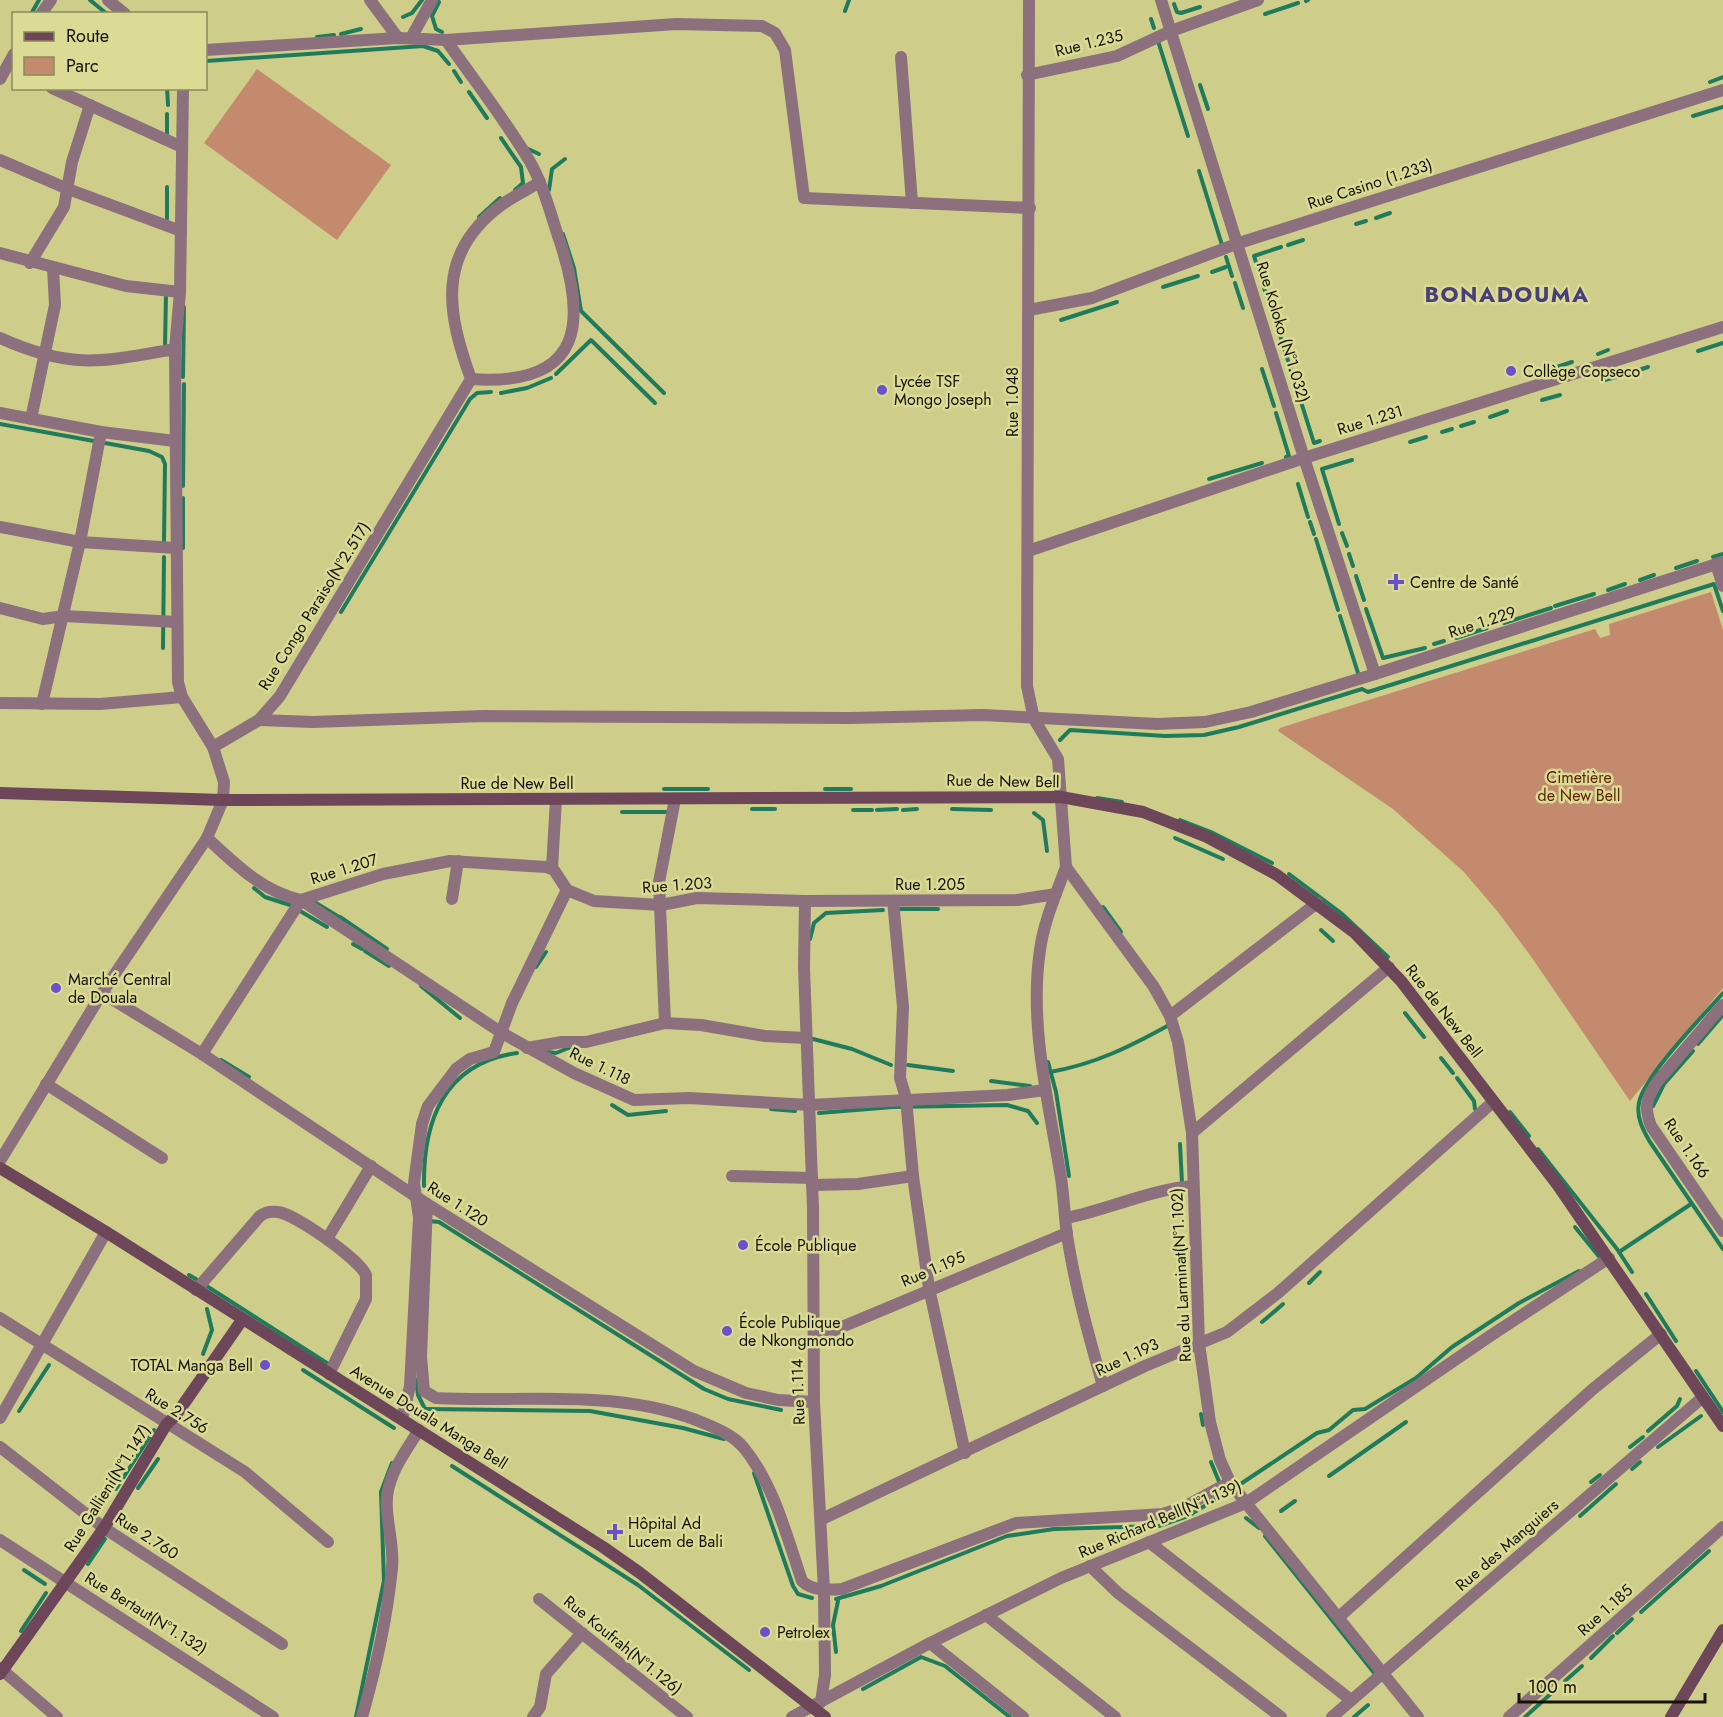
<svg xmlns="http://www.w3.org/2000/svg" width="1723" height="1717" viewBox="0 0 1723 1717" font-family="Jost,sans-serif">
<rect width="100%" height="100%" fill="#cece8a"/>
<g fill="#c38a6d">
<polygon points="257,69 391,165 337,240 204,143"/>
<polygon points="1711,592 1723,630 1723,988 1630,1101 1530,955 1498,912 1464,872 1393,809 1278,731 1280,728 1308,719 1595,629 1600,638 1610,635 1609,624"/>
</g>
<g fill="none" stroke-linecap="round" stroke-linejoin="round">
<g stroke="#1f7b5b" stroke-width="4">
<polyline points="90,0 107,14"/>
<polyline points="1306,1 1308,0"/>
<polyline points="439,2 432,16 436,29 442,32"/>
<polyline points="1174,4 1177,12 1181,13 1200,7"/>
<polyline points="845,11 849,0"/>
<polyline points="31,14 39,0"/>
<polyline points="1265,14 1298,3"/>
<polyline points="403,17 412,13 422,0"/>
<polyline points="1151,19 1154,28"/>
<polyline points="341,34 361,29"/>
<polyline points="317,37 334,35"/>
<polyline points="1158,41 1188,136"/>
<polyline points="206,61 423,46 438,51 449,64"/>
<polyline points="454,71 461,82"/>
<polyline points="1710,82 1723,77"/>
<polyline points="1200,85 1208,109"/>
<polyline points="167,88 168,105"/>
<polyline points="469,92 487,118"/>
<polyline points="1693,116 1723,107"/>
<polyline points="167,134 167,114"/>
<polyline points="501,138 521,167 523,183 515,190"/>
<polyline points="526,148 539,154"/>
<polyline points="1199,171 1222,245"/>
<polyline points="549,190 552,169 565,159"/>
<polyline points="479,217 500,198"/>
<polyline points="1376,218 1390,213"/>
<polyline points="167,219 167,187"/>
<polyline points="1356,224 1366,221"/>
<polyline points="563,234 574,268 581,311 664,393"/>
<polyline points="1288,245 1303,240"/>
<polyline points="1226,257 1232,276"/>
<polyline points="1212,272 1226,267"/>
<polyline points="1235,283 1243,308"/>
<polyline points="1163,287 1198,276"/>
<polyline points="1061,320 1117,302"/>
<polyline points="1275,323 1254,256 1281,247"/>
<polyline points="1279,332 1314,443 1320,441"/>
<polyline points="165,347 166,292"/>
<polyline points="1698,351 1723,343"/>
<polyline points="1598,354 1608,350"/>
<polyline points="1262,369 1274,406"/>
<polyline points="1548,370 1572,362"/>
<polyline points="556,374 591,340 655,403"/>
<polyline points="1627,374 1648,367"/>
<polyline points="183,377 184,307"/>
<polyline points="1601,381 1616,377"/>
<polyline points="501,393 527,388 551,378"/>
<polyline points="1542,400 1560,395"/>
<polyline points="1276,413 1289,456 1286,457"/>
<polyline points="1490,417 1507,411"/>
<polyline points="0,424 149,451 162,457 165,464 164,543"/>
<polyline points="1461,426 1474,422"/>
<polyline points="1442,432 1452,429"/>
<polyline points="1410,442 1426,437"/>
<polyline points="1209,479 1262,463"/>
<polyline points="1298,484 1308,517"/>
<polyline points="183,486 184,384"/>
<polyline points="1310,522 1314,534"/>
<polyline points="1339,524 1322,469 1352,460"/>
<polyline points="1342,533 1347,546"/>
<polyline points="1316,539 1338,610"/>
<polyline points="183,548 183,498"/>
<polyline points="1349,554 1353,566"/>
<polyline points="1713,557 1723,554"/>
<polyline points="1676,568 1697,561"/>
<polyline points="1356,576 1364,600"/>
<polyline points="1640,580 1654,575"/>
<polyline points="1608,590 1625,584"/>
<polyline points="1555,606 1594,594"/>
<polyline points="1366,609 1383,658 1425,648"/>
<polyline points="341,612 470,399 477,393 491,392"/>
<polyline points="1340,616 1358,673"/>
<polyline points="1504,623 1551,608"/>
<polyline points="1456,638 1487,628"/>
<polyline points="1434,644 1444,641"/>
<polyline points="163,648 164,557"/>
<polyline points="1060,740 1070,730 1165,736 1204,735 1239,727 1362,689 1368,692 1714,584 1723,611"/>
<polyline points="664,789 708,789"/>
<polyline points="825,789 851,789"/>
<polyline points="1097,798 1122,802"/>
<polyline points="752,809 775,809"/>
<polyline points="952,809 991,810"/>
<polyline points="853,810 872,810"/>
<polyline points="877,810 897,809"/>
<polyline points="903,810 917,809"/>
<polyline points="622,812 668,812"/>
<polyline points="1034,813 1043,820 1047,851"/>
<polyline points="1180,820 1211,832 1272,863"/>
<polyline points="1175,838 1223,859"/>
<polyline points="1289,874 1341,913 1388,957"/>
<polyline points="254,888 265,897 290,905 327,927"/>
<polyline points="311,900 339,917"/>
<polyline points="1103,907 1121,932"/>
<polyline points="896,909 938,909"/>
<polyline points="340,917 387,949"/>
<polyline points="1321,930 1333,941"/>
<polyline points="810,939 814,923 826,913 883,910"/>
<polyline points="353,944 362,949"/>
<polyline points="365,951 389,966"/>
<polyline points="536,967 546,952"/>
<polyline points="421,986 460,1018"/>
<path d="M1723,993C1704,1015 1643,1077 1639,1103C1636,1117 1643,1130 1650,1142L1723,1249"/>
<polyline points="1405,1013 1424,1037"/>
<polyline points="813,1039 852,1049 891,1065"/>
<polyline points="1698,1044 1722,1016"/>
<polyline points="547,1052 556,1053 571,1047"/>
<polyline points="1441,1058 1453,1073"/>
<polyline points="221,1060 249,1077"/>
<polyline points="1048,1062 1056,1092 1069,1176"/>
<polyline points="908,1065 953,1071"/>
<path d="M1050,1072C1096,1064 1131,1046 1171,1024"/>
<polyline points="1457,1078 1474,1101 1475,1109"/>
<polyline points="991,1081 1030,1086"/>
<polyline points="612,1105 628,1115 666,1111"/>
<polyline points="1653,1106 1664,1084 1693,1051"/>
<polyline points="771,1109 795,1111"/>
<polyline points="1510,1112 1529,1136"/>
<polyline points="819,1113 893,1107 1007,1105 1028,1111 1037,1123"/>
<polyline points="1180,1144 1182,1183"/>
<polyline points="1538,1149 1617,1249 1632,1272"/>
<path d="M424,1186C423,1121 444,1063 517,1053"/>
<polyline points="428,1221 439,1222 704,1389 728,1399 781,1410"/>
<polyline points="1575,1227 1601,1259"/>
<polyline points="1619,1252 1691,1204"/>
<polyline points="189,1275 199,1281"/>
<polyline points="1309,1283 1320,1272"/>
<polyline points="205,1285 330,1365"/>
<polyline points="1646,1294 1676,1341"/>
<polyline points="1275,1311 1283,1304"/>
<polyline points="1262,1322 1275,1311"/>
<polyline points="203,1354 212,1330 207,1309"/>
<polyline points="303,1370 394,1428"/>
<polyline points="1696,1371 1723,1412"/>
<polyline points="416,1380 418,1395 425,1409"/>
<polyline points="425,1409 590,1411 683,1428 724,1439"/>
<polyline points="19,1411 49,1365"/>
<polyline points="1201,1414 1203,1425"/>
<polyline points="420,1418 425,1409"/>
<polyline points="1648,1431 1677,1406 1680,1399"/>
<polyline points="1630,1447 1643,1437"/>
<polyline points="1658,1447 1701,1416"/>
<polyline points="1211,1462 1220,1484"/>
<polyline points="452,1466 638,1585 749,1670"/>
<polyline points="1632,1469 1640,1462"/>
<polyline points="754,1473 793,1586 798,1594 812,1598"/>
<polyline points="1329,1476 1406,1422"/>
<polyline points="1591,1482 1600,1475"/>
<polyline points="1242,1483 1317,1433 1329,1430 1353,1410 1365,1409 1416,1378 1452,1347 1519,1303 1579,1271"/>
<polyline points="138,1488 158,1459"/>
<polyline points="116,1489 154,1430"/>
<polyline points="1281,1511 1295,1501"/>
<polyline points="1580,1516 1616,1484"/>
<polyline points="1246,1518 1259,1528"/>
<polyline points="1265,1536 1375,1674"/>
<polyline points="88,1564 105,1539"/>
<polyline points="24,1570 45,1584"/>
<polyline points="836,1599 881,1586 1007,1536 1054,1529 1159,1526 1188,1516 1221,1496"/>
<polyline points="1641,1612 1709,1551"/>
<polyline points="21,1631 46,1593"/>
<polyline points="1617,1633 1632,1619"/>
<polyline points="836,1652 833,1625 838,1601"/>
<polyline points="1591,1658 1613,1636"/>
<polyline points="1565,1681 1582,1666"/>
<polyline points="863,1689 921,1657 945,1666 1010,1717"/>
<polyline points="356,1717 384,1581 381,1492 392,1463"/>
<polyline points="1354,1717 1368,1705"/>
<polyline points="1525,1717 1555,1690"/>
</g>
<g stroke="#8c707e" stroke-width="12">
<polyline points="108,0 125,14"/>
<polyline points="370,0 398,38"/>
<polyline points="1029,0 1027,686 1034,719 1058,759 1066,867 1154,987 1170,1016 1178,1042 1192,1133 1199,1343 1210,1422 1220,1460 1230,1482 1246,1503 1418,1717"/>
<polyline points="1161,0 1304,458 1375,674"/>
<polyline points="41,14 51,0"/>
<polyline points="411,38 432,0"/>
<path d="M446,40C473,79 504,118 529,160C542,182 549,208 557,233C588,321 585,387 471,379"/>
<polyline points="206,50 398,38 446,40 676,24 762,26 775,33 785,50 804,198 1030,208"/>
<polyline points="901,57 912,203"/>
<polyline points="1027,75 1117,56 1171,31 1258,0"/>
<polyline points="0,79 14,54"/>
<polyline points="52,88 182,147"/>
<polyline points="183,88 180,292 175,349 178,682 182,697 213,747"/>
<polyline points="0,160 68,189 181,231"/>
<polyline points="0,253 126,286 180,292"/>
<polyline points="30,263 64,207 72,162 90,105"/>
<polyline points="1029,310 1092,298 1239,243 1723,90"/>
<path d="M0,338C71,370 101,362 175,349"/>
<polyline points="0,413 101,432 175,441"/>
<polyline points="31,419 55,305 53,268"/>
<polyline points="0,527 80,542 176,548"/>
<polyline points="1028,551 1304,458 1723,327"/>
<polyline points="1716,564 1723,586"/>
<polyline points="0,608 43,619 64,616 177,622"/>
<polyline points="0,703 100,704 182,697"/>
<polyline points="42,704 80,542 101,432"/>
<polyline points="259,720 313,722 484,716 850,718 983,715 1157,724 1205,722 1251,712 1375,674 1723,562"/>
<path d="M207,838C235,864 263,892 301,900L502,1033L574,1073L634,1100L689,1098L809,1105L1008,1095L1045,1090"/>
<path d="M1066,867C1056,894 1044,921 1040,950C1029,1023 1048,1100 1060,1172C1064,1193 1064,1214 1067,1235C1075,1287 1089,1337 1103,1386"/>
<polyline points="552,868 556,800"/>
<polyline points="452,899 458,861"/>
<polyline points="805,901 804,968 813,1208 814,1402 824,1590 825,1675 821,1702"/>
<polyline points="893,901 903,1007 900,1078 906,1098 913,1176 929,1288 965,1453"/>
<polyline points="102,993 202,1054 427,1204 694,1371 746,1393 778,1400 814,1402"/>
<path d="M1723,1005L1657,1082C1646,1099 1644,1108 1651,1126L1723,1231"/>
<polyline points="1170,1016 1317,903"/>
<polyline points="665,1023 659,882 675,799"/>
<polyline points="527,1048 562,1042 586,1042 665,1023 701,1025 765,1036 806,1038"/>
<polyline points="202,1054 301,900 383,874 450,861 546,867 554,870 567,890"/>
<polyline points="46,1084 162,1158"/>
<polyline points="1192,1133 1389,967"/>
<path d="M0,1161L102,993L207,838L223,800L224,782L213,747L259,720L280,696L471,379C447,313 436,254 500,206C512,197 527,190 540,182"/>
<polyline points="732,1176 812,1178"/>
<polyline points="812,1185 858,1184 913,1176"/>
<path d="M427,1204L421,1357L424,1391L436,1398C526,1403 620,1387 706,1424C720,1430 734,1436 744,1448C774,1485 787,1537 802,1581C812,1591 828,1590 842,1589L1016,1523L1163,1514L1184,1507L1230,1482"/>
<path d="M1067,1218C1110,1209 1149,1190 1193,1186"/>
<polyline points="327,1239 371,1166"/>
<path d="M196,1290L260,1216C265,1212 271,1211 278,1212C295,1214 359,1259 366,1275V1299L329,1374"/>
<polyline points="0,1318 245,1472 328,1542"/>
<polyline points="813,1339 1067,1233"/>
<polyline points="0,1418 106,1232"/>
<polyline points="402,1419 410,1386 419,1218 414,1183 422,1124 428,1106 456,1069 470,1059 494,1052 512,1003 567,890 594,901 661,905 697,898 805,901 1017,900 1056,894"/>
<polyline points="0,1447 104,1528 282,1644"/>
<polyline points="822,1519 1145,1366 1227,1332 1278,1293 1493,1102"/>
<polyline points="0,1540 273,1717"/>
<polyline points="1149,1542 1351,1700"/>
<polyline points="1090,1566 1118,1593 1281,1717"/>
<polyline points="539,1599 687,1717"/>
<polyline points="986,1615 1115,1717"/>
<polyline points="1339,1617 1593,1389 1661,1334"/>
<polyline points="930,1643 1023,1717"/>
<polyline points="0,1668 57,1717"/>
<path d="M362,1717C376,1668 387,1619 392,1568C394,1548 388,1529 387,1509C384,1479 404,1454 419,1430"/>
<polyline points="533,1717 540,1707 546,1674 582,1633"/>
<polyline points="792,1717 930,1643 1061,1578 1246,1503 1490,1336 1609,1258"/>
<polyline points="1332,1717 1703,1397"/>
<polyline points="1509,1717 1723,1527"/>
</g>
<g stroke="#6d465a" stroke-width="12">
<polyline points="0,793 223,800 1061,797 1143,812 1207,837 1277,875 1355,933 1401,981 1557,1184 1723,1426"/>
<polyline points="0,1168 106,1232 603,1547 640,1573 825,1717"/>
<polyline points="0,1674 104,1528 166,1425 176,1415 242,1320"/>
<polyline points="1671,1717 1723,1630"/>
</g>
</g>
<g fill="#6a51cb" stroke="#dbdb96" stroke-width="2">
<circle cx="1511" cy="371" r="6"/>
<circle cx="882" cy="390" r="6"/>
<path d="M1393 573h6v6h6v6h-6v6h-6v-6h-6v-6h6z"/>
<circle cx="56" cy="988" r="6"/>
<circle cx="743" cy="1245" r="6"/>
<circle cx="727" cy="1331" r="6"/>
<circle cx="265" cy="1365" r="6"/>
<path d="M612 1523h6v6h6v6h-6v6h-6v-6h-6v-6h6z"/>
<circle cx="765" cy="1632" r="6"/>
</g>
<g text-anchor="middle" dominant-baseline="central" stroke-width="5" stroke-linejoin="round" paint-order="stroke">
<g font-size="16" fill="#141300" stroke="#dbdb96">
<text transform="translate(1089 43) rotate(-14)">Rue 1.235</text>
<text transform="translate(1370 184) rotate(-18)">Rue Casino (1.233)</text>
<text transform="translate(1283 332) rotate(73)">Rue Koloko (N°1.032)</text>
<text transform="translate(1012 402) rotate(-90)">Rue 1.048</text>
<text transform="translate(1370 420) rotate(-17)">Rue 1.231</text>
<text transform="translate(314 606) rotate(-58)">Rue Congo Paraiso(N°2.517)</text>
<text transform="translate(1482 622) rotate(-18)">Rue 1.229</text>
<text transform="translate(1003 781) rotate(1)">Rue de New Bell</text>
<text x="517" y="783">Rue de New Bell</text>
<text transform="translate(344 869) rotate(-17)">Rue 1.207</text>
<text x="930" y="884">Rue 1.205</text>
<text transform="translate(677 885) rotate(-4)">Rue 1.203</text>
<text transform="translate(1444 1011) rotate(52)">Rue de New Bell</text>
<text transform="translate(600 1066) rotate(26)">Rue 1.118</text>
<text transform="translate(1687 1148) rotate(56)">Rue 1.166</text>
<text transform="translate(458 1204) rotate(33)">Rue 1.120</text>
<text transform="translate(933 1269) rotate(-23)">Rue 1.195</text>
<text transform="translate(1181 1275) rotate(-93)">Rue du Larminat(N°1.102)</text>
<text transform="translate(1127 1357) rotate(-25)">Rue 1.193</text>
<text transform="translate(798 1392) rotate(-92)">Rue 1.114</text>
<text transform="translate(177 1411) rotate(32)">Rue 2.756</text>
<text transform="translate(429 1417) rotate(32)">Avenue Douala Manga Bell</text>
<text transform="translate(107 1488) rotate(-58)">Rue Gallieni(N°1.147)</text>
<text transform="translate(1160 1519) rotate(-23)">Rue Richard Bell(N°1.139)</text>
<text transform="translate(147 1536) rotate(33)">Rue 2.760</text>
<text transform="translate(1507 1545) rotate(-41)">Rue des Manguiers</text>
<text transform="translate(1605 1610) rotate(-42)">Rue 1.185</text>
<text transform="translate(146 1613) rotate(32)">Rue Bertaut(N°1.132)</text>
<text transform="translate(623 1645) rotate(39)">Rue Koufrah(N°1.126)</text>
</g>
<g font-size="16" fill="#141300" stroke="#dbdb96" text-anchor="start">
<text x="1523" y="371">Collège Copseco</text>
<text x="894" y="381">Lycée TSF<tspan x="894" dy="18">Mongo Joseph</tspan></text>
<text x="1410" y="582">Centre de Santé</text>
<text x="68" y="979">Marché Central<tspan x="68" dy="18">de Douala</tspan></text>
<text x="755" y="1245">École Publique</text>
<text x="739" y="1322">École Publique<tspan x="739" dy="18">de Nkongmondo</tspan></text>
<text x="253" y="1365" text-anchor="end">TOTAL Manga Bell</text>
<text x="628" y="1523">Hôpital Ad<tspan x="628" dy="18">Lucem de Bali</tspan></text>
<text x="777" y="1632">Petrolex</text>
</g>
<g font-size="16" fill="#5d2501" stroke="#dbdb96">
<text x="1579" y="777">Cimetière<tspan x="1579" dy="18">de New Bell</tspan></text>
</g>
<g font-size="22" font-weight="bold" letter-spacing="1.5" fill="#473e7b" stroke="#dbdb96">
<text x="1507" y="294">BONADOUMA</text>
</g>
</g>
<rect x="12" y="12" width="195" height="78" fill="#dbdb96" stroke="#8b8b5a" stroke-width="1.5"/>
<rect x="24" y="32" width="30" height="9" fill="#6d465a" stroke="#8b8b5a" stroke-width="1.5"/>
<text x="66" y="42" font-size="18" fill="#141300">Route</text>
<rect x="24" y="57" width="30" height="18" fill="#c38a6d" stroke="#8b8b5a" stroke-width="1.5"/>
<text x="66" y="72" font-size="18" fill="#141300">Parc</text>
<path d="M1519 1693v9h186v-9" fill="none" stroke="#141300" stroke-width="3"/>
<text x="1528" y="1693" font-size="18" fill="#141300" stroke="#dbdb96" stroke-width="4.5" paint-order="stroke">100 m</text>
</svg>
